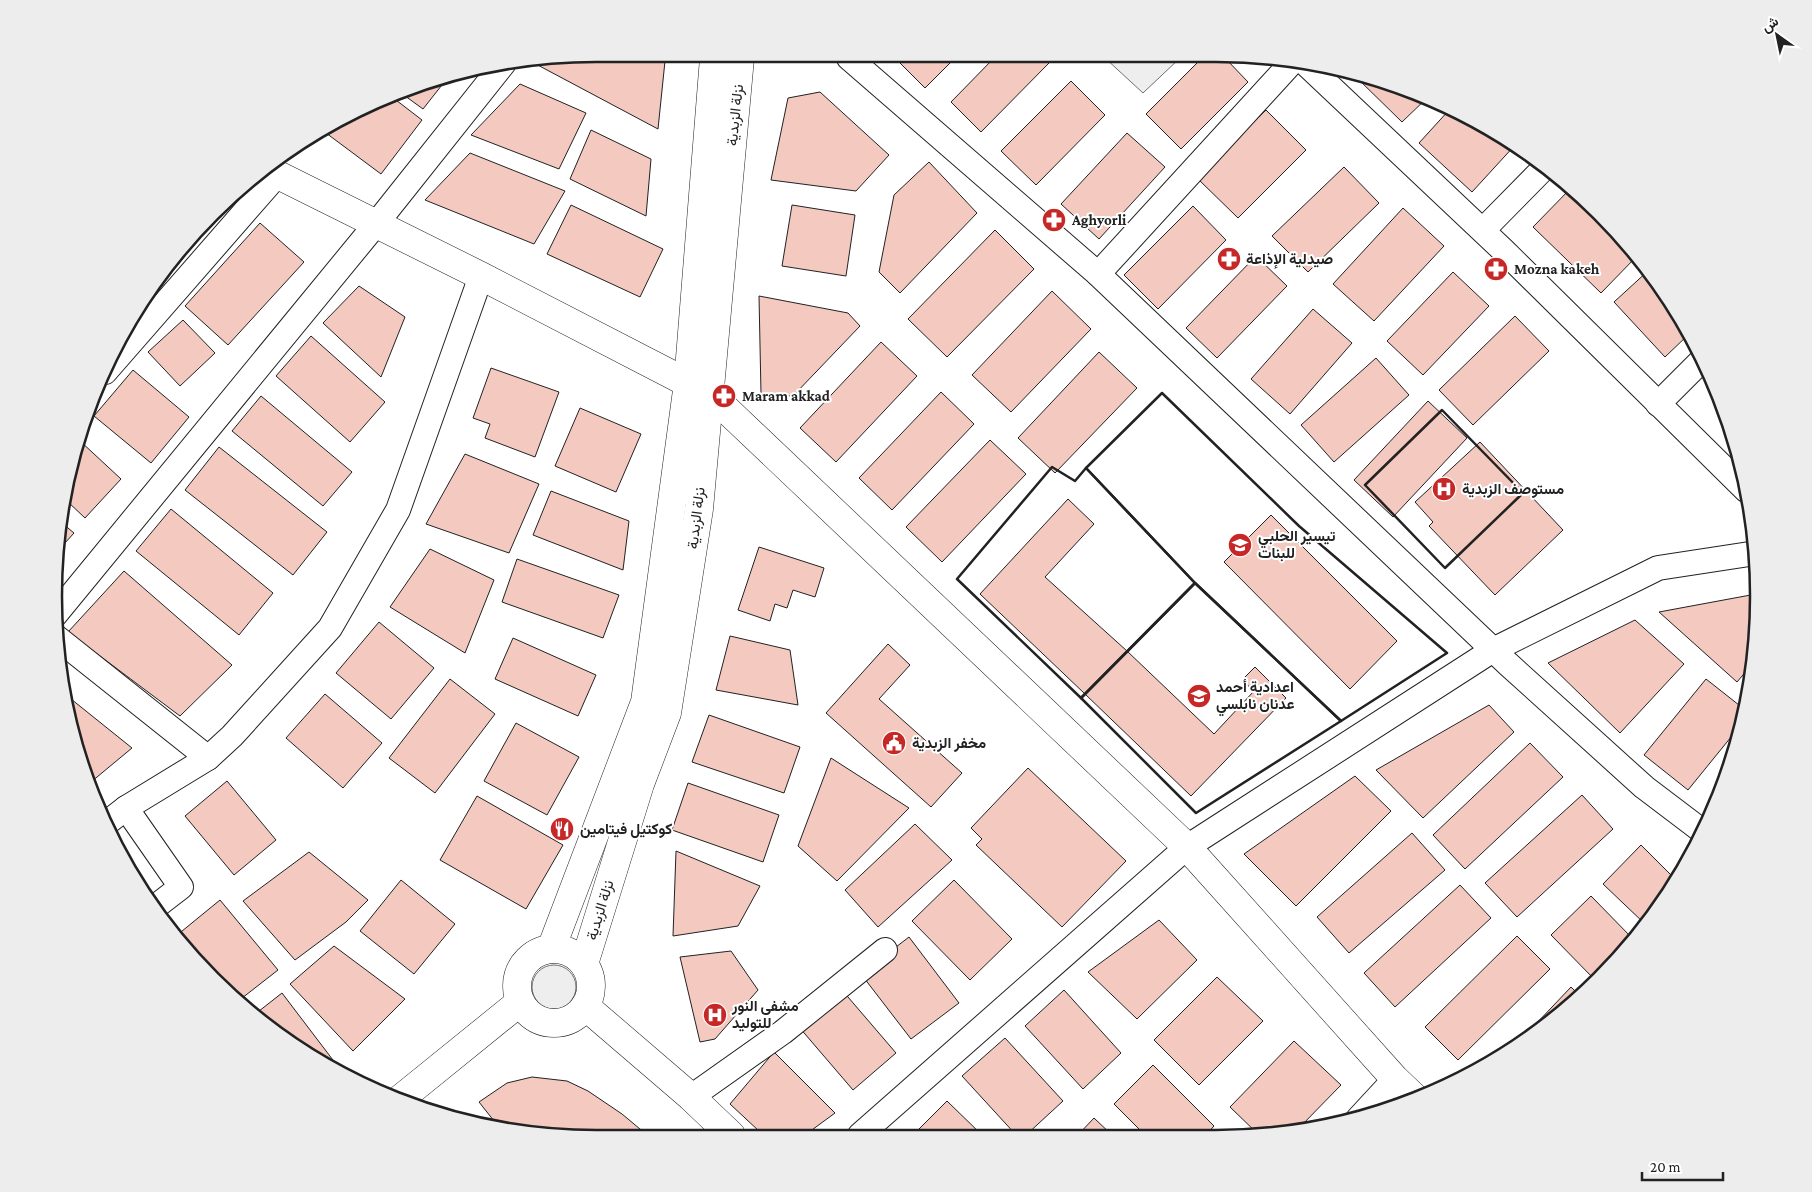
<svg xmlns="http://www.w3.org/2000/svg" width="1812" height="1192" viewBox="0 0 1812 1192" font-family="'Crimson Pro',Vazirmatn,serif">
<rect width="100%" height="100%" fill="#fff"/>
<g fill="#eee" stroke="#6f6f6f">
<polygon points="1105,58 1180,58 1143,93"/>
<circle cx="554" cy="987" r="22"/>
</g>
<g fill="#f3c9c0" stroke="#222">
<polygon points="535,58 658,58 665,61 658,129 532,62"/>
<polygon points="895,58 955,58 925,88"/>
<polygon points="994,58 1044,58 1049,63 981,132 951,102"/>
<polygon points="1202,58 1225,58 1248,82 1181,149 1146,114"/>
<polygon points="449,76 423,109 401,93 422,82"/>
<polygon points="1356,77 1424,95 1428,97 1402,122"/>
<polygon points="1071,81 1105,115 1036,185 1001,151"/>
<polygon points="520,84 586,113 559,169 471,135"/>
<polygon points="820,92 889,155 856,191 771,180 788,98"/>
<polygon points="392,97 422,120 381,174 326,133 330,128"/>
<polygon points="1450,109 1516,144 1472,192 1419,143"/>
<polygon points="1266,110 1306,150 1238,218 1197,178"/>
<polygon points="591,130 651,159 646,216 570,179"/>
<polygon points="1127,133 1165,167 1099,239 1061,204"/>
<polygon points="470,153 565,191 534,244 425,200"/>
<polygon points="929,162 977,213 900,293 879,272 894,195"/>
<polygon points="1344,167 1379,203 1308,272 1272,236"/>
<polygon points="1572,187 1637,256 1601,293 1533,227"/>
<polygon points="571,205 663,249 640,297 547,254"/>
<polygon points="792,205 855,215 846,276 782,266"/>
<polygon points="1193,206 1226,240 1158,309 1124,275"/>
<polygon points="1403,208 1444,246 1374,321 1333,284"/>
<polygon points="260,223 304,262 228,345 185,306"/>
<polygon points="995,230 1034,269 947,357 908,319"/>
<polygon points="1256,256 1287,286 1217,358 1186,328"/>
<polygon points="1649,270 1689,334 1665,357 1614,302"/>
<polygon points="1453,272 1489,306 1423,375 1387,341"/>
<polygon points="359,286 405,317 381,377 323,323"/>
<polygon points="1052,291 1091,329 1011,412 972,375"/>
<polygon points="759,296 848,313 860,326 793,396 761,394"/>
<polygon points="1313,309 1352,343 1290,414 1251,379"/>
<polygon points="1515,316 1549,351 1473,425 1439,390"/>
<polygon points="183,320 215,353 180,386 148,352"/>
<polygon points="311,336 385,402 350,442 276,376"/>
<polygon points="881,342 917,376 836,462 800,428"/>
<polygon points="1099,352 1137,388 1055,473 1018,438"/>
<polygon points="1376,358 1409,395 1334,462 1301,425"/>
<polygon points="491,368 559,392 535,457 485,438 490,424 473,418"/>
<polygon points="133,370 189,417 151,463 94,416"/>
<polygon points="941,392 974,424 892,510 859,478"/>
<polygon points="261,396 352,472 323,506 232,431"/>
<polygon points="1428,401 1467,438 1393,517 1354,480"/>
<polygon points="580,408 641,434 616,492 555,466"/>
<polygon points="79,440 121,479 85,518 67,501"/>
<polygon points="990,440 1026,474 942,562 906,527"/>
<polygon points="1480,442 1563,530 1495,595 1429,526 1433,522 1415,502"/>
<polygon points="219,447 327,532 293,575 185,490"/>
<polygon points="465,454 539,484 509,553 426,524"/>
<polygon points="551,491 629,521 623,570 533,535"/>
<polygon points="1068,499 1094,524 1045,577 1127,651 1085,694 980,594"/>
<polygon points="171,509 273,593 239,635 136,551"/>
<polygon points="1271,515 1397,641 1350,689 1224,562"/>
<polygon points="62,523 74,533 56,553"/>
<polygon points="759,547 824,568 815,597 793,590 787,608 775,604 770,621 738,610"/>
<polygon points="430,549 494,580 465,653 390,607"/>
<polygon points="517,559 619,595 603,638 502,602"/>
<polygon points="124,571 232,665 180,716 68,632"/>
<polygon points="1756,594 1754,662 1737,682 1659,612"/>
<polygon points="1635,620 1684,664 1620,733 1548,663"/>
<polygon points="379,622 434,668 391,719 336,673"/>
<polygon points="730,636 790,650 798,705 716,690"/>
<polygon points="513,638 596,675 578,716 495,679"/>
<polygon points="888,644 910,665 879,699 962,773 931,807 826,713"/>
<polygon points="1127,651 1214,734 1254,691 1242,680 1255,667 1286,698 1191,796 1085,694"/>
<polygon points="450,679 495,714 435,793 389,758"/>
<polygon points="1706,679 1744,709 1740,726 1688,790 1644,755"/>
<polygon points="325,694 382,743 343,788 286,738"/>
<polygon points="71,699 132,748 91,782 72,736 66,702"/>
<polygon points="1489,705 1514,732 1423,818 1376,770"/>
<polygon points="709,715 800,747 784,793 692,762"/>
<polygon points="516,723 579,757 547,815 484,781"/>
<polygon points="1530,743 1563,777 1465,869 1433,835"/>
<polygon points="831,758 909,808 837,881 798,846"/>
<polygon points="1028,768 1126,861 1062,927 976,845 982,839 971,828"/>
<polygon points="1355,776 1391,811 1296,906 1244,854"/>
<polygon points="227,781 276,840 234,875 185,816"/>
<polygon points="688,783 779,815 763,862 672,830"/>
<polygon points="1582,795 1613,829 1517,917 1485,883"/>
<polygon points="477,796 563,845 526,909 440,860"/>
<polygon points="915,824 952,860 878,927 845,890"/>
<polygon points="1412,833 1445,870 1349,953 1317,917"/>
<polygon points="1641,845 1676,880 1645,924 1603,884"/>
<polygon points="676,851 760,886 738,926 673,936"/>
<polygon points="309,852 368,900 346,922 295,960 243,901"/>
<polygon points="401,880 455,924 414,974 360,931"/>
<polygon points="954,880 1012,939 970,980 912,921"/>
<polygon points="1460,885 1491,918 1395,1007 1364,973"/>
<polygon points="1591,896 1634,940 1624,953 1595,980 1551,935"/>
<polygon points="220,900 278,970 237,1002 192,957 176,936"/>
<polygon points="1159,920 1197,960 1137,1019 1088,972"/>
<polygon points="1517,936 1550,969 1458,1060 1425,1027"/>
<polygon points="909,937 959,1003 911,1039 861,974"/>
<polygon points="334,946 405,999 353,1051 290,984"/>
<polygon points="731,951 758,990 715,1039 700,1042 680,957"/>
<polygon points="1217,977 1263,1021 1199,1085 1154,1040"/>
<polygon points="1571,987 1579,995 1546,1026 1515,1046"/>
<polygon points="842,990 896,1053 853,1090 799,1027"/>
<polygon points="1064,990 1121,1053 1083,1089 1025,1026"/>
<polygon points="282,993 339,1068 335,1071 325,1065 254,1015"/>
<polygon points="1005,1038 1063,1101 1025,1136 1017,1136 962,1076"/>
<polygon points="1294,1041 1341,1085 1298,1129 1260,1136 1230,1107"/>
<polygon points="774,1052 835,1113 805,1135 757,1135 760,1132 730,1104"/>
<polygon points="1153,1065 1214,1126 1204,1137 1147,1137 1114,1104"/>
<polygon points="532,1077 567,1081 588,1091 622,1114 646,1134 526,1134 498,1126 479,1102 507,1083"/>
<polygon points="947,1101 983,1136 913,1135"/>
<polygon points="1094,1118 1113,1136 1077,1136"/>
</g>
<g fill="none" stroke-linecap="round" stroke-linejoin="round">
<g stroke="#222" stroke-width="26">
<g id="street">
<polyline points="849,58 1098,274 1508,664 1644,787 1702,831"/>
<polyline points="1306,64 1504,251 1746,490"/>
<polyline points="1483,230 1545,167"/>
<polyline points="1098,274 1294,60"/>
<polyline points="105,372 277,175"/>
<polyline points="1658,404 1703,359"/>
<polyline points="55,615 376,224 504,63"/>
<polyline points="56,637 208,758"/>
<polyline points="126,808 181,887 155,907"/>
<polyline points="108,822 126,808 208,758 232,736 330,628 398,510 481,276"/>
<polyline points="691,1097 783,1032 885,950"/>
<polyline points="1358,1119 1395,1079"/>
<polyline points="860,1135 1187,847 1493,650 1658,568 1756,553"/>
</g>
</g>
<g stroke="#222" stroke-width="29">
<g id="secondary">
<polyline points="266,169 481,276 688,383"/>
<polyline points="709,393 1187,847 1395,1079 1415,1098"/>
<polyline points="551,949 645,702 688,383 714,58"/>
<circle cx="554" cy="986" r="37"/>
<polyline points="584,964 640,784 667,713 699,509 740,58"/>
<polyline points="585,1006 691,1097 731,1135"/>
<polyline points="399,1100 520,1002"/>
</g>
</g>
<use href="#street" stroke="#fff" stroke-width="24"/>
<use href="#secondary" stroke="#fff" stroke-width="28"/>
<g stroke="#222" stroke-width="2.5">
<polygon points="1162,393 1299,526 1447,653 1341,721 1195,583 1086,468"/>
<polygon points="1442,410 1523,493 1445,568 1365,485"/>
<polygon points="1052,467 1075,481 1086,468 1195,583 1081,698 957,579"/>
<polygon points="1195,583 1341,721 1196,813 1081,698"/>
</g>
</g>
<defs>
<g id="pharmacy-disc" transform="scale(1.25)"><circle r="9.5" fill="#c62828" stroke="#fff"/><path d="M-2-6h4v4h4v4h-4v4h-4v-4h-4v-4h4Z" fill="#fff"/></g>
<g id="hospital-disc" transform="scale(1.25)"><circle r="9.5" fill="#c62828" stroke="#fff"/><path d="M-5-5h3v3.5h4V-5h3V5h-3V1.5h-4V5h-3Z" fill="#fff"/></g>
<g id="school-disc" transform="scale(1.25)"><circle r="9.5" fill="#c62828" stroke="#fff"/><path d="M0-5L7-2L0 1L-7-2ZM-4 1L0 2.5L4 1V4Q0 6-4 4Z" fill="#fff"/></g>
<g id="civic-disc" transform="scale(1.25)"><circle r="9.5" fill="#c62828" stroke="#fff"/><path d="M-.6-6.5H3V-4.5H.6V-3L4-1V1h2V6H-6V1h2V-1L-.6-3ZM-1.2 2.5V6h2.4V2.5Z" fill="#fff"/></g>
<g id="restaurant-disc" transform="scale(1.25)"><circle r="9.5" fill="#c62828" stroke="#fff"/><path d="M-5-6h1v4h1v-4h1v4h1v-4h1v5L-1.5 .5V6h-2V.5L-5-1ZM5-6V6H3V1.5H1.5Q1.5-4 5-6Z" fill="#fff"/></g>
</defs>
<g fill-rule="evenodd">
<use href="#pharmacy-disc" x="1054" y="220"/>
<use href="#pharmacy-disc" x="1229" y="259"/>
<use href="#pharmacy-disc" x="1496" y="269"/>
<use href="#pharmacy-disc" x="724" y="396"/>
<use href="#hospital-disc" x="1444" y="489"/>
<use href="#school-disc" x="1240" y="545"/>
<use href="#school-disc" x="1199" y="696"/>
<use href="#civic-disc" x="894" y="743"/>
<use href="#restaurant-disc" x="562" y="829"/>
<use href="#hospital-disc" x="715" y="1015"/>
</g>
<g text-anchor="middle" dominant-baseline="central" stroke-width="4" stroke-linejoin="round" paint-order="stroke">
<g font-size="15" fill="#222" stroke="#fff">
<text transform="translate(735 115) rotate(-84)">نزلة الزبدية</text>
<text transform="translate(696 518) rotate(-83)">نزلة الزبدية</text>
<text transform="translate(600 910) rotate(-73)">نزلة الزبدية</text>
</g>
<g font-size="15" font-weight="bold" fill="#222" stroke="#fff" text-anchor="start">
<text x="1072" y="220">Aghyorli</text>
<text x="1246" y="259">صيدلية الإذاعة</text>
<text x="1514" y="269">Mozna kakeh</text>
<text x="742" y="396">Maram akkad</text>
<text x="1462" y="489">مستوصف الزبدية</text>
<text x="1258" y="536">تيسير الحلبي<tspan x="1258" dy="17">للبنات</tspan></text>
<text x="1216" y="687">اعدادية أحمد<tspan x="1216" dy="17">عدنان نابلسي</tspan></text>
<text x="912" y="743">مخفر الزبدية</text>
<text x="580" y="829">كوكتيل فيتامين</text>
<text x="732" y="1006">مشفى النور<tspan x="732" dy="17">للتوليد</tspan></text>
</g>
</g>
<path d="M0 0H1812V1192H0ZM596 62H1216A534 534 0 0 1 1750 596V596A534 534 0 0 1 1216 1130H596A534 534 0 0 1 62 596V596A534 534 0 0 1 596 62Z" fill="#ededed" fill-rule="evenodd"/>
<path fill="none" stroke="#222" stroke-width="2.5" d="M596 62H1216A534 534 0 0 1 1750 596V596A534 534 0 0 1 1216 1130H596A534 534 0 0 1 62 596V596A534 534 0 0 1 596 62Z"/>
<g transform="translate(1777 35) rotate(327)" stroke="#ffffff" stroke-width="4" paint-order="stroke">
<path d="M0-4L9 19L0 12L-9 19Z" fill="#222222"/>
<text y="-8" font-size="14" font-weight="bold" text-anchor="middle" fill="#222222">ش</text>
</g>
<path d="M1642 1172v8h81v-8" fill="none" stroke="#222222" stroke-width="2.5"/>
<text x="1650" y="1172" font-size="15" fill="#222222" stroke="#ffffff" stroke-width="4" paint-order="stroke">20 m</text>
</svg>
